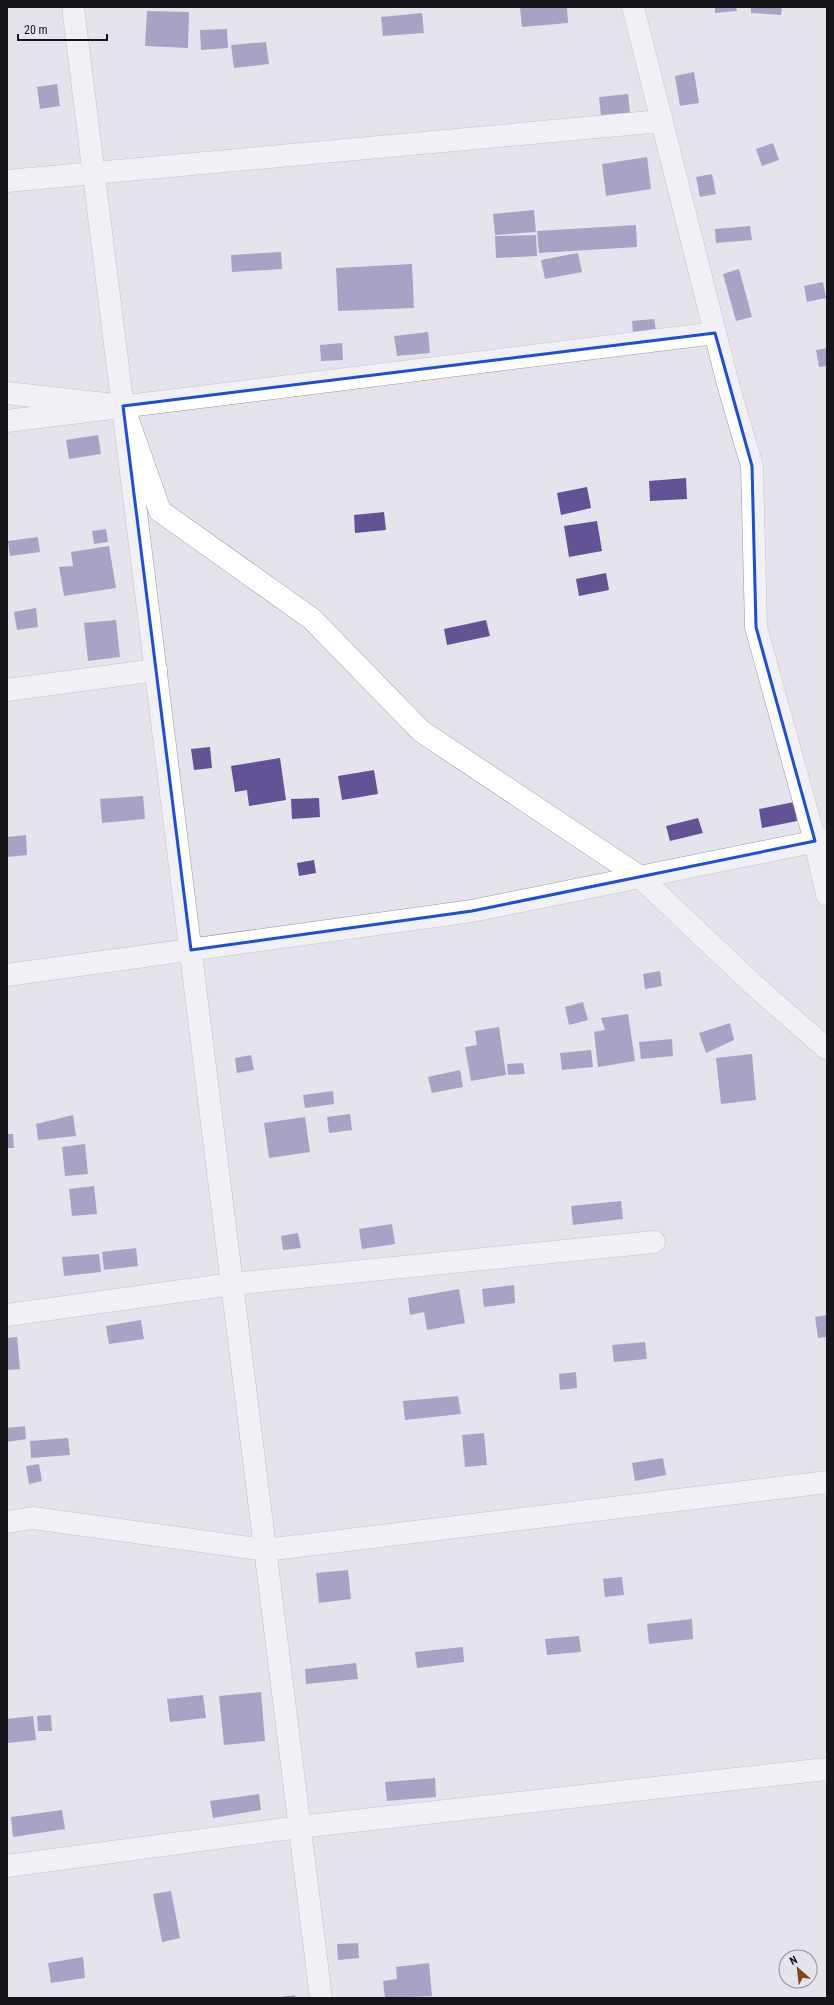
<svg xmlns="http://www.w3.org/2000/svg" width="834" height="2005" viewBox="0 0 834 2005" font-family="'Roboto Condensed',sans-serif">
<rect width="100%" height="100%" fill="#e5e4ed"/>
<g fill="#635295">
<polygon points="534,7 567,7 568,23 522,27 520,8"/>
<polygon points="715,7 736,7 737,11 715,13"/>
<polygon points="751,7 782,7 781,15 751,13"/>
<polygon points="147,11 189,12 188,48 145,46"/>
<polygon points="422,13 424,33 383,36 381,17"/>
<polygon points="227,29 228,48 201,50 200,30"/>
<polygon points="266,42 269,64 234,68 231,45"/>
<polygon points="694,72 699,103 680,106 675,76"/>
<polygon points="57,84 60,106 40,109 37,87"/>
<polygon points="628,94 630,113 601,116 599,97"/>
<polygon points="773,143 779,160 762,166 756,149"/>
<polygon points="647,157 651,189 606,196 602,164"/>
<polygon points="712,174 716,194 700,197 696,177"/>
<polygon points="534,210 536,232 495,235 493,214"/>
<polygon points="636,225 637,247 539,253 537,231"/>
<polygon points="750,226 752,240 716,243 715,229"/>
<polygon points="536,235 537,256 496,258 495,236"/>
<polygon points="281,252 282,269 232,272 231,255"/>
<polygon points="578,253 582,272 545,279 541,260"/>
<polygon points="412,264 414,308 338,311 336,268"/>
<polygon points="739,269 752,317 736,321 723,274"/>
<polygon points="823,282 826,298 807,302 804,286"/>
<polygon points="654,319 656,330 633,333 632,321"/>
<polygon points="428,332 430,353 397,356 394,336"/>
<polygon points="342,343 343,360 321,361 320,345"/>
<polygon points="827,348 827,366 819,367 816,350"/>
<polygon points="98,435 101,454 69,459 66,440"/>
<polygon points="686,478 687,499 650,501 649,481"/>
<polygon points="587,487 591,508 561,515 557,493"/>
<polygon points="384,512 386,530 355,533 354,515"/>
<polygon points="597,521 602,551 569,557 564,526"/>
<polygon points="106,529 108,542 94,544 92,531"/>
<polygon points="38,537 40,552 10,556 8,541"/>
<polygon points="109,546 116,588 64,596 59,567 73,566 71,552"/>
<polygon points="606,573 609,590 579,596 576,579"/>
<polygon points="36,608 38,627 17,630 14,612"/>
<polygon points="116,620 120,657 88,661 84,623"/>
<polygon points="486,620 490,636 447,645 444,629"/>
<polygon points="210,747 212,768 194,770 191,749"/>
<polygon points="280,758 286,800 249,806 247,790 235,792 231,766"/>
<polygon points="374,770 378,794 342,800 338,776"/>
<polygon points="143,796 145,819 102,823 100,799"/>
<polygon points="319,798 320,817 292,819 291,799"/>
<polygon points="794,802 797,821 762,828 759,809"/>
<polygon points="698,818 703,833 670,841 666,826"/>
<polygon points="26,835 27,855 7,857 7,837"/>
<polygon points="314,860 316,873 299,876 297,863"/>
<polygon points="660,971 662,986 645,989 643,974"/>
<polygon points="583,1002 588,1020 569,1025 565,1007"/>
<polygon points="628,1014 635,1061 598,1067 594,1032 605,1030 601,1018"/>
<polygon points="730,1023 734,1040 706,1053 699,1033"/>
<polygon points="499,1027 506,1075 471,1081 465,1047 477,1045 475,1031"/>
<polygon points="672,1039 673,1056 641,1059 639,1042"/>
<polygon points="591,1050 593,1067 562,1070 560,1053"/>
<polygon points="752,1054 756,1100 721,1104 716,1058"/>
<polygon points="251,1055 254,1070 237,1073 235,1058"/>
<polygon points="523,1063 525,1074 508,1075 507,1064"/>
<polygon points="460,1070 463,1087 432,1093 428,1077"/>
<polygon points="333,1091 334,1104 305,1108 303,1095"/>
<polygon points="350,1114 352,1130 329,1133 327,1117"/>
<polygon points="73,1115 76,1136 38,1140 36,1124"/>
<polygon points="305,1117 310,1152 269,1158 264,1123"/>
<polygon points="7,1134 13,1134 14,1148 7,1148"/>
<polygon points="85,1144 88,1174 65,1176 62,1147"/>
<polygon points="94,1186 97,1214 72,1216 69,1189"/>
<polygon points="621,1201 623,1219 573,1225 571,1206"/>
<polygon points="392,1224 395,1244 362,1249 359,1229"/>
<polygon points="298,1233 301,1248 283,1250 281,1236"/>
<polygon points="136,1248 138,1266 104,1270 102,1252"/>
<polygon points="99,1254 101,1272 64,1276 62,1257"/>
<polygon points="514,1285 515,1303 484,1307 482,1289"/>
<polygon points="459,1289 465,1323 427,1330 424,1312 410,1315 408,1298"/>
<polygon points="827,1315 827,1337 818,1338 815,1317"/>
<polygon points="141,1320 144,1339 109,1344 106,1326"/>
<polygon points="17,1337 20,1369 7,1370 7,1338"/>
<polygon points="645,1342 647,1359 614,1362 612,1345"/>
<polygon points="576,1372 577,1388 560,1390 559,1374"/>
<polygon points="458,1396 461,1414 405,1420 403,1401"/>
<polygon points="25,1426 26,1439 7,1442 7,1428"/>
<polygon points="484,1433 487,1465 465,1467 462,1435"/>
<polygon points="68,1438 70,1455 31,1458 30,1441"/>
<polygon points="663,1458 666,1475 635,1481 632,1463"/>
<polygon points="39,1464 42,1481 29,1484 26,1466"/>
<polygon points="348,1570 351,1599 319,1603 316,1573"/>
<polygon points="622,1577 624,1595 605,1597 603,1579"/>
<polygon points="692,1619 693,1639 649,1644 647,1624"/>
<polygon points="579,1636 581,1652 547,1655 545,1639"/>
<polygon points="463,1647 464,1662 417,1668 415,1652"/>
<polygon points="356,1663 358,1679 306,1684 305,1669"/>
<polygon points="261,1692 265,1741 224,1745 219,1696"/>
<polygon points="203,1695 206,1718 170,1722 167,1699"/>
<polygon points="51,1715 52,1731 38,1731 37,1716"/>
<polygon points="33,1716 36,1740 7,1743 7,1719"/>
<polygon points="435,1778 436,1797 387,1801 385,1782"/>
<polygon points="259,1794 261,1810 213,1818 210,1801"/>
<polygon points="62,1810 65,1829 13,1837 11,1817"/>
<polygon points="171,1891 180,1938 162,1942 153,1894"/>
<polygon points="358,1943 359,1958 338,1960 337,1944"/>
<polygon points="83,1957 85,1978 51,1983 48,1963"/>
<polygon points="429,1963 432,1996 385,1998 383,1981 397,1979 396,1967"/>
<polygon points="295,1995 296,1998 282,1998 281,1997"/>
</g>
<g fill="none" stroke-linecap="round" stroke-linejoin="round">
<g stroke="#9997a0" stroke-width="23">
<g id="street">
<polyline points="73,7 321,1998"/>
<polyline points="633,7 728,384 752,466 756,627 815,841 827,895"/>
<polyline points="7,181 662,121"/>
<polyline points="7,393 123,406 160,511 312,619 421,731 640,877 754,985 827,1049"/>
<polyline points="7,421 715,333"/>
<polyline points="7,690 156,670"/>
<polyline points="7,975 472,911 827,839"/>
<polyline points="7,1315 232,1284 654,1242"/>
<polyline points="7,1522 33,1518 265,1550 827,1482"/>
<polyline points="7,1866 299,1827 827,1769"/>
</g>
</g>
<use href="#street" stroke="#fff" stroke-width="22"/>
</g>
<path d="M0 0H834V2005H0ZM715,333L752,466L756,627L815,841L472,911L191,950L123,406Z" fill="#e5e4ed" fill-opacity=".55" fill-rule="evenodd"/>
<path fill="none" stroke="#1d4ed8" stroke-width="3" stroke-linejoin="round" d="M715,333L752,466L756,627L815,841L472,911L191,950L123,406Z"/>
<rect width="834" height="2005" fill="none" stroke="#151418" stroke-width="16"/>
<g transform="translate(798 1969) rotate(332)"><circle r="19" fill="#e5e4ed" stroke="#929198"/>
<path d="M0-3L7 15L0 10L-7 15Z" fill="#86460f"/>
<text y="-6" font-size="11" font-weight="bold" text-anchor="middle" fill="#151418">N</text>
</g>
<path d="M18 34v6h89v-6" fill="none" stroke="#151418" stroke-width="2"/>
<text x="24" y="34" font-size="12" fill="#151418" stroke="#e5e4ed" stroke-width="3" paint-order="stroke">20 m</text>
</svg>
